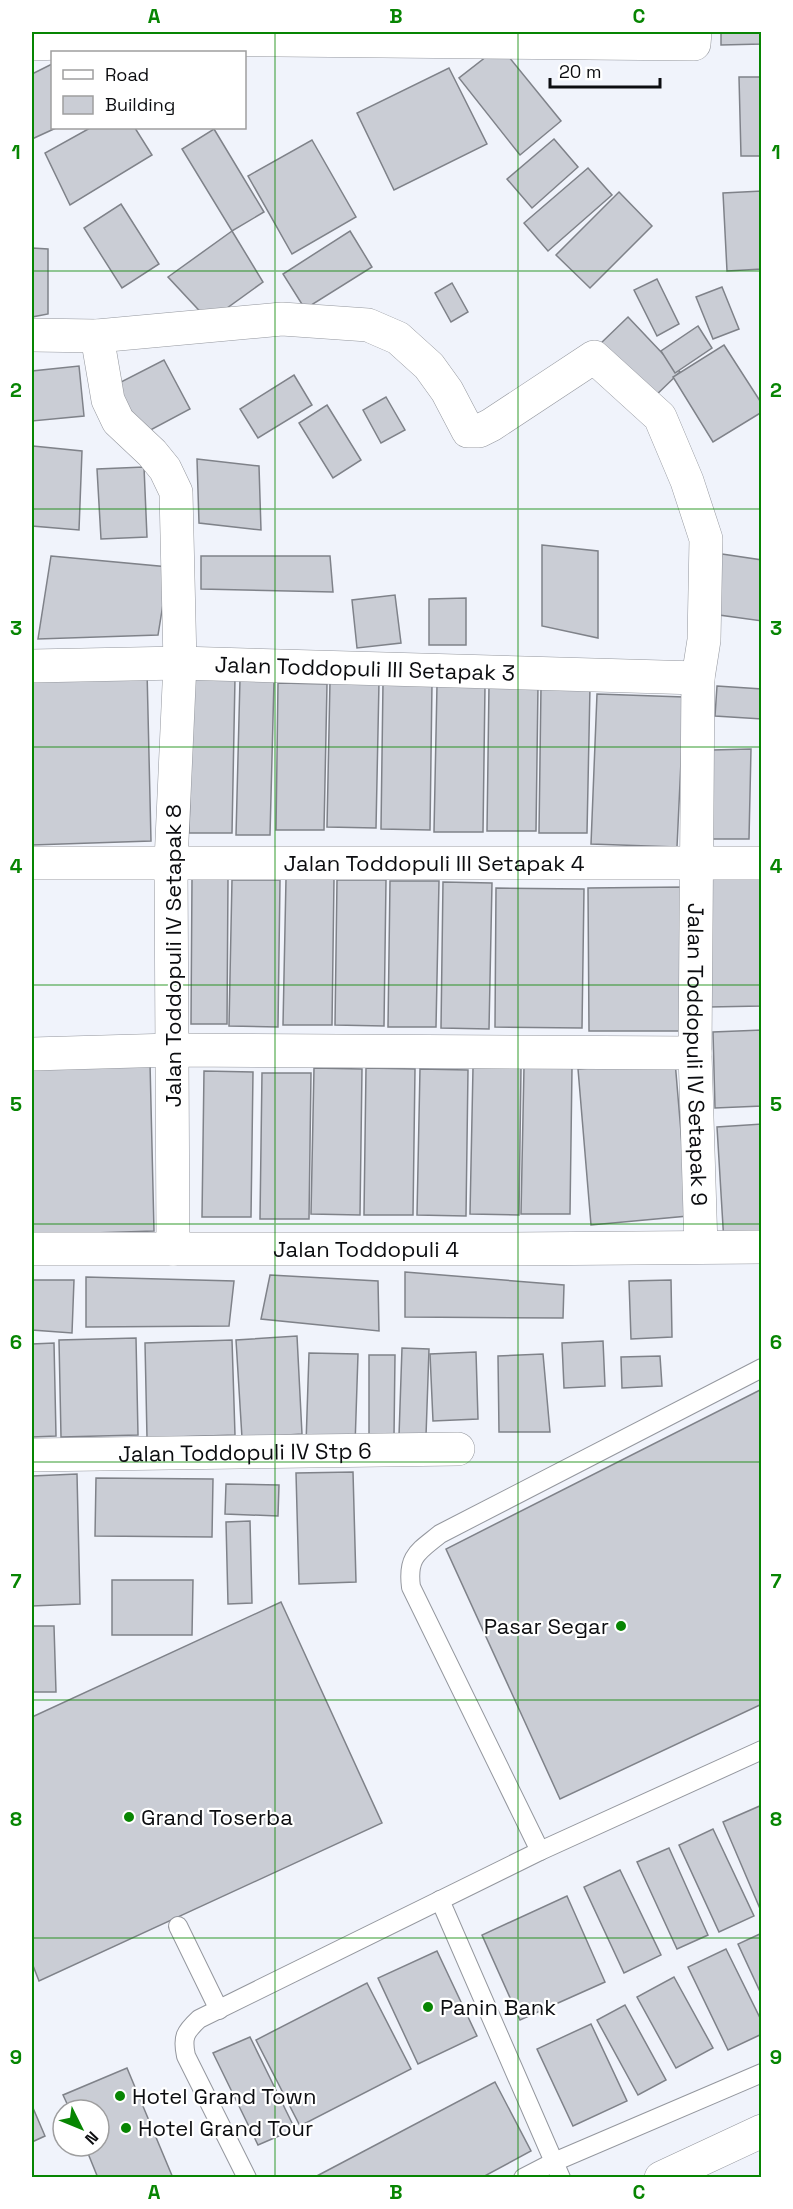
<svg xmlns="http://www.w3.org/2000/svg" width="793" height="2209" viewBox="0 0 793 2209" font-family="'Space Grotesk',sans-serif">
<rect width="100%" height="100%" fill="#f0f3fb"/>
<g fill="#cacdd5" stroke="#7f8289" stroke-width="1.5">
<polygon points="721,32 762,32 762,44 721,45"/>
<polygon points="500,46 561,121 520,155 459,78"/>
<polygon points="52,64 52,128 56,128 32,139 32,74"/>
<polygon points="449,68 487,144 394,190 357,113"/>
<polygon points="739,77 762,77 762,156 741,156"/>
<polygon points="90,128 135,128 152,155 70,205 45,153"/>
<polygon points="214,129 264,212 232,231 182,149"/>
<polygon points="554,139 578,167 532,208 507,179"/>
<polygon points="312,140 356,217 292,254 248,176"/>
<polygon points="588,168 612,195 548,251 524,223"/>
<polygon points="762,191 762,269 727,271 723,193"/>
<polygon points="619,192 652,226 590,288 556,255"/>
<polygon points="121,204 159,264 122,288 84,228"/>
<polygon points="232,231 263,282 209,321 168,277"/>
<polygon points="350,231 372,267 305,309 283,274"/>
<polygon points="32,248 48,249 48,314 32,317"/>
<polygon points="657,279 679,324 657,336 634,290"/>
<polygon points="452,283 468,312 451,322 435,293"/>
<polygon points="722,287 739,329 713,339 696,297"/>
<polygon points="628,317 680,372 651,400 599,345"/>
<polygon points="698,326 712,348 675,373 661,351"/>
<polygon points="724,345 762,404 762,412 713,442 673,377"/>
<polygon points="164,360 190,409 143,434 117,384"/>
<polygon points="79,366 84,416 32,421 32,371"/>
<polygon points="294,375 312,405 258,438 240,409"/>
<polygon points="386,397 405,430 381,443 363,410"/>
<polygon points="327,405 361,460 333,478 299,423"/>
<polygon points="33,446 82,451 79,530 32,526"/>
<polygon points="197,459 259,466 261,530 199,523"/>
<polygon points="144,467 147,537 101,539 97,469"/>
<polygon points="542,545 598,551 598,638 542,626"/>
<polygon points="722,554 762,560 762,621 712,614"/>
<polygon points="51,556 169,567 158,635 38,639"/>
<polygon points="201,556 330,556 333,592 201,589"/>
<polygon points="395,595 401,643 357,648 352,600"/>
<polygon points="466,598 466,645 429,645 429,599"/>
<polygon points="147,670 151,841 32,845 32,674"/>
<polygon points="193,677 235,678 232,833 189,833"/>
<polygon points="240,679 274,680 270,835 236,835"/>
<polygon points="330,681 379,682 376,828 327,827"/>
<polygon points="278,683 327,684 324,830 276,830"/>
<polygon points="383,683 432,683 430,830 381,829"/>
<polygon points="437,685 485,686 483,832 434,832"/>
<polygon points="489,685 538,685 536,831 487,831"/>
<polygon points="717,686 762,689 762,719 715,716"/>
<polygon points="541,687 590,687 587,833 539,833"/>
<polygon points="597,694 684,697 677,847 591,844"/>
<polygon points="751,749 749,839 711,839 712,750"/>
<polygon points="709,873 762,875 762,1006 709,1007"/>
<polygon points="192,878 228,878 227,1024 191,1024"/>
<polygon points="286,879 334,879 332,1025 283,1025"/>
<polygon points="232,880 280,880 278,1027 229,1026"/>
<polygon points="337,880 386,880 384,1026 335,1025"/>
<polygon points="390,881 439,881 436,1027 388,1027"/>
<polygon points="443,882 492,883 489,1029 441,1028"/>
<polygon points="685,887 685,1031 589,1031 588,888"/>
<polygon points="496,888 584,889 582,1028 495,1027"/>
<polygon points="762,1030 762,1106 715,1108 713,1032"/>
<polygon points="675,1061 688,1216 591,1225 578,1069"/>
<polygon points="150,1063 154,1231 32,1235 32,1066"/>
<polygon points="524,1067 572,1068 570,1214 521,1214"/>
<polygon points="314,1068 362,1069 360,1215 311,1214"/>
<polygon points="366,1068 415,1069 413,1215 364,1215"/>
<polygon points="473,1068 521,1068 519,1215 470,1214"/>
<polygon points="420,1069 468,1070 466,1216 417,1215"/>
<polygon points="204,1071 253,1072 251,1217 202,1217"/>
<polygon points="262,1073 311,1073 309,1219 260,1219"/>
<polygon points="762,1124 762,1241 724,1243 717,1127"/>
<polygon points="405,1272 564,1285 563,1318 405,1317"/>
<polygon points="270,1275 378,1281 379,1331 261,1319"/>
<polygon points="86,1277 234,1281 229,1326 86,1327"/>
<polygon points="32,1280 74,1280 72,1333 32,1330"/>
<polygon points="671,1280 672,1337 631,1339 629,1281"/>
<polygon points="297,1336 302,1434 242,1438 236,1340"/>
<polygon points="136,1338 138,1435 61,1437 59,1340"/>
<polygon points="232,1340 235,1435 147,1438 145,1343"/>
<polygon points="603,1341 605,1386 564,1388 562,1343"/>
<polygon points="54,1343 56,1436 32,1437 32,1344"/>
<polygon points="402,1348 429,1349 426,1436 399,1436"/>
<polygon points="476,1352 478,1419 433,1421 430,1354"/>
<polygon points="309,1353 358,1354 355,1446 306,1444"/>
<polygon points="543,1354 550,1432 499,1432 498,1356"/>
<polygon points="369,1355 395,1355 394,1437 369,1437"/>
<polygon points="660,1356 662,1386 622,1388 621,1357"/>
<polygon points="762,1389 762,1704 560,1799 446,1549"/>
<polygon points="353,1472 356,1582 299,1584 296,1473"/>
<polygon points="77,1474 80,1604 32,1606 32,1476"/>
<polygon points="96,1478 213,1479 212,1537 95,1536"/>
<polygon points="226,1484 279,1485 278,1516 225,1514"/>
<polygon points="250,1521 252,1603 228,1604 226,1522"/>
<polygon points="112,1580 193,1580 192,1635 112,1635"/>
<polygon points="281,1602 382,1823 39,1981 32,1963 32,1717"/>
<polygon points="32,1626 54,1626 56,1692 32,1692"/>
<polygon points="762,1805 762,1911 761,1911 723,1822"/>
<polygon points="713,1829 754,1916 719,1932 679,1845"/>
<polygon points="669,1848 708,1935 677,1949 637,1862"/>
<polygon points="620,1870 661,1955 624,1973 584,1887"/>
<polygon points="567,1896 605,1982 520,2020 482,1935"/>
<polygon points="762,1933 762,1996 738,1944"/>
<polygon points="726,1949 762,2022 762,2034 728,2050 688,1967"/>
<polygon points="437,1951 477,2036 418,2064 378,1978"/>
<polygon points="674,1977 713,2048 676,2068 637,1997"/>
<polygon points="367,1983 411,2069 300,2126 256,2040"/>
<polygon points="625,2005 666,2080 638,2095 597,2020"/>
<polygon points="591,2024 627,2101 573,2126 537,2049"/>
<polygon points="250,2037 295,2129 258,2145 213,2053"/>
<polygon points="127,2068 173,2178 98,2178 85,2146 99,2146 99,2110 70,2110 63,2095"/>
<polygon points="495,2082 531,2151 481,2178 313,2178"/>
<polygon points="32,2108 33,2108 45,2136 32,2142"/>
</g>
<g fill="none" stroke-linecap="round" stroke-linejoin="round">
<g stroke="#94979e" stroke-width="20">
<g id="service">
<path d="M540,1851L411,1587C407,1556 418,1552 440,1534L762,1368"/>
<polyline points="440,1900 561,2178"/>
<polyline points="178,1926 219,2010"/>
<path d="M247,2178L186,2056C182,2037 185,2032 199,2019L540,1851L762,1750"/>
<polyline points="523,2178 554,2162 762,2073"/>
</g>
</g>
<g stroke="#94979e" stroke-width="34">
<g id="minor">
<polyline points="32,44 178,39 694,44 695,32"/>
<path id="s1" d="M32,335L97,336L282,319L368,325L398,338L429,366L447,391L468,431H479L491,425L594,357L660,417L687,481L706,539L704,640L698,678L695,1053L701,1247"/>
<polyline points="97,336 108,400 118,421 152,453 165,469 176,492 180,663 171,862 173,1249"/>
<path id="s2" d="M32,666L180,663L698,678"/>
<path id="s3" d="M32,863H762"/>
<polyline points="32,1054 172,1050 695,1053"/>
<path id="s4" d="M32,1249H511L762,1247"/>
<path id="s5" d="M32,1455L458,1449"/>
</g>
</g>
<g stroke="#94979e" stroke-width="34">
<polyline id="tertiary" points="661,2178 762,2131"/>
</g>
<use href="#service" stroke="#fff" stroke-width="18"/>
<use href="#minor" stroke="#fff" stroke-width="33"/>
<use href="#tertiary" stroke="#fff" stroke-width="33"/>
</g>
<path fill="none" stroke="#078502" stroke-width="1.5" stroke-opacity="0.55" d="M275,32V2178M518,32V2178M32,271H762M32,509H762M32,747H762M32,985H762M32,1224H762M32,1462H762M32,1700H762M32,1938H762"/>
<g fill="#078502" stroke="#fff" stroke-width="2">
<circle cx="621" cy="1626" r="6"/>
<circle cx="129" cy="1817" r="6"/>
<circle cx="428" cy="2007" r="6"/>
<circle cx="120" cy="2096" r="6"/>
<circle cx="126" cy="2128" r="6"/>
</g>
<g text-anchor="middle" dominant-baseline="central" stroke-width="4.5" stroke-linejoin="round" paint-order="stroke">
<g font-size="22" fill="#0c0d10" stroke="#fff">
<text stroke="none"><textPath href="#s2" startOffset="333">Jalan Toddopuli III Setapak 3</textPath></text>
<text stroke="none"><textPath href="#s3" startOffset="402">Jalan Toddopuli III Setapak 4</textPath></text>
<text transform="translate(173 956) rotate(-90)">Jalan Toddopuli IV Setapak 8</text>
<text stroke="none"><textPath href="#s1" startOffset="1371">Jalan Toddopuli IV Setapak 9</textPath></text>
<text stroke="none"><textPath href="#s4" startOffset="334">Jalan Toddopuli 4</textPath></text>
<text stroke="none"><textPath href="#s5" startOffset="213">Jalan Toddopuli IV Stp 6</textPath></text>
</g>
<g font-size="22" fill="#0c0d10" stroke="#fff" text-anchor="start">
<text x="609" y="1626" text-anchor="end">Pasar Segar</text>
<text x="141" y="1817">Grand Toserba</text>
<text x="440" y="2007">Panin Bank</text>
<text x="132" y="2096">Hotel Grand Town</text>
<text x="138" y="2128">Hotel Grand Tour</text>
</g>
</g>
<rect width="793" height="2209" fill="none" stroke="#ffffff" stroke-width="66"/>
<rect x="51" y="51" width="195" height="78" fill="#ffffff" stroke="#9e9e9f" stroke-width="1.5"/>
<rect x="63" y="70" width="30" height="9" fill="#ffffff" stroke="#9e9e9f" stroke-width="1.5"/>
<text x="105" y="81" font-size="18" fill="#0c0d10">Road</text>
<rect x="63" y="96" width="30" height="18" fill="#cacdd5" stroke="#9e9e9f" stroke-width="1.5"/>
<text x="105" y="111" font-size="18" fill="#0c0d10">Building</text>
<g transform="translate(81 2128) rotate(133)"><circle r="28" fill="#ffffff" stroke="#9e9e9f" stroke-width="1.5"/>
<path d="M0-4.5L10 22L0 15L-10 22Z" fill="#078502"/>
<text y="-9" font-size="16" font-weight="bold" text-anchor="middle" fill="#0c0d10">N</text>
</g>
<path d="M550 78v9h110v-9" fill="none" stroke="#0c0d10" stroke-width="3"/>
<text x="559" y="78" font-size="18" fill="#0c0d10" stroke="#ffffff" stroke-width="4.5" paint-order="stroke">20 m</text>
<rect x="33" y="33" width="727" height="2143" fill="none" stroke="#078502" stroke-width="2"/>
<g font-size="20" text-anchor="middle" font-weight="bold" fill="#078502">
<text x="154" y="23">A</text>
<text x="396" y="23">B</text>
<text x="639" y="23">C</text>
<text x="16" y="159">1</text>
<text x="776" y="159">1</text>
<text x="16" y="397">2</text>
<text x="776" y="397">2</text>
<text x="16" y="635">3</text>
<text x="776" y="635">3</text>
<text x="16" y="873">4</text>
<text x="776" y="873">4</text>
<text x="16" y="1111">5</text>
<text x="776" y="1111">5</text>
<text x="16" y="1349">6</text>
<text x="776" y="1349">6</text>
<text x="16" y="1588">7</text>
<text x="776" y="1588">7</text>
<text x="16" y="1826">8</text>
<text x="776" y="1826">8</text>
<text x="16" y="2064">9</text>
<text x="776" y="2064">9</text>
<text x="154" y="2199">A</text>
<text x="396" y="2199">B</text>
<text x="639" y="2199">C</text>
</g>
</svg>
